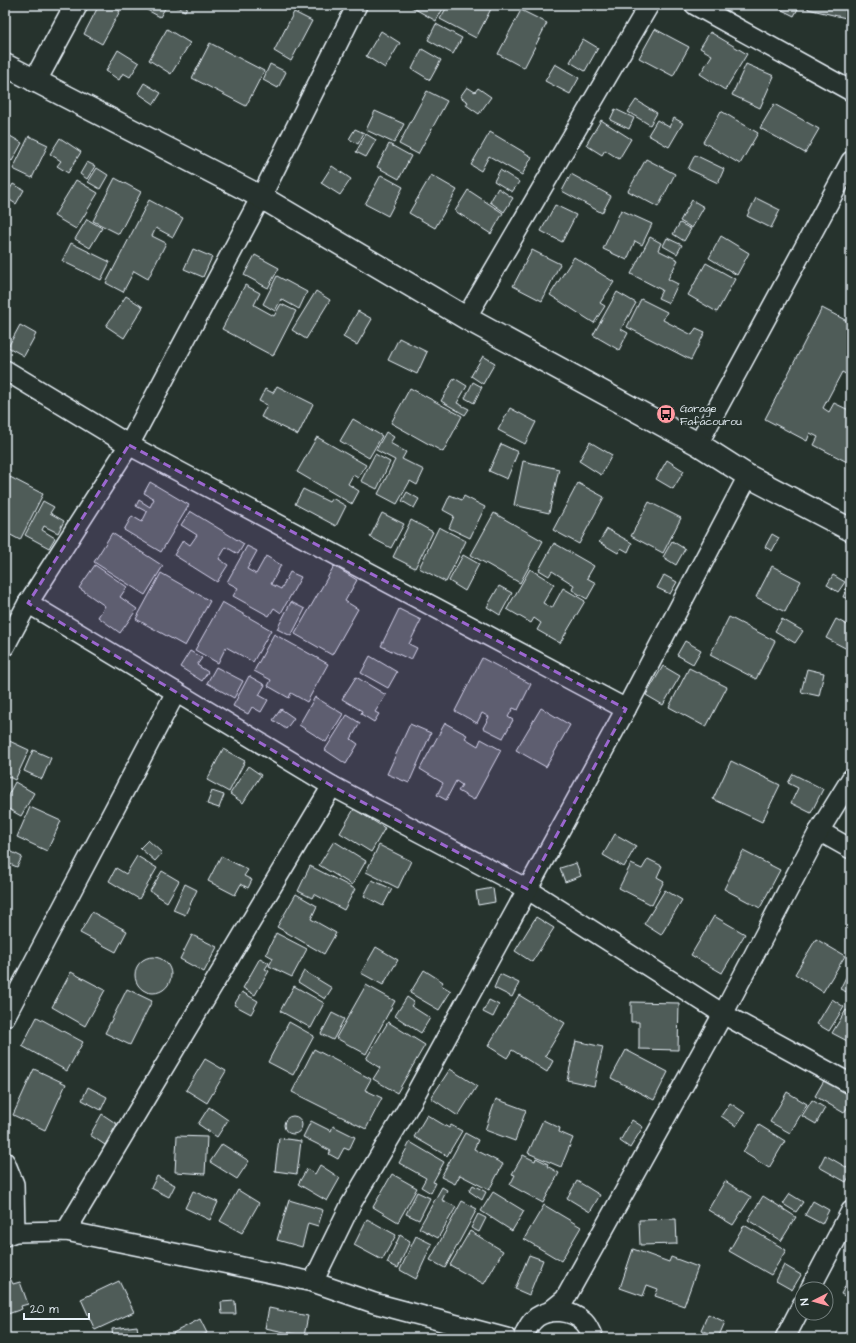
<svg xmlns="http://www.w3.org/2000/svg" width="856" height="1343" viewBox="0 0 856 1343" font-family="'Architects Daughter',sans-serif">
<rect width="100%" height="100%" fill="#26332d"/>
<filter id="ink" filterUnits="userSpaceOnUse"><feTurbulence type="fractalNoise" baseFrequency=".025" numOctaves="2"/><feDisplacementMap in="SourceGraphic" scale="8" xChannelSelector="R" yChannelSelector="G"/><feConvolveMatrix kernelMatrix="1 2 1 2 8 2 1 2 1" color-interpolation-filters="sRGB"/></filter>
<g filter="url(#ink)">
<g fill="#505c59" stroke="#e8f1f8">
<polygon points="99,5 108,5 120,11 102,44 84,34"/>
<polygon points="138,5 167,5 160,17"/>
<polygon points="173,5 188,5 185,11"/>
<polygon points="408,5 445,5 436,21"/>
<polygon points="448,5 493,5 476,38 440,19"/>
<polygon points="777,5 800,5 794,16 776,7"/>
<polygon points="808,5 851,5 850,19 808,9"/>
<polygon points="521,10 547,23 524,68 498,54"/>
<polygon points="294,12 312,21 291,61 274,51"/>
<polygon points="436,24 462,38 453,54 428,40"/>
<polygon points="167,29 190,43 171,74 149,60"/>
<polygon points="655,29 689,47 673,76 639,58"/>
<polygon points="381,31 400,43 385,68 366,56"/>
<polygon points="710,32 747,54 725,90 700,74 712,55 700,48"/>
<polygon points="583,39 598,48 585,71 570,62"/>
<polygon points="210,43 264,71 246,106 192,78"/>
<polygon points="422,49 441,60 430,80 412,69"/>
<polygon points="118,50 139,63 130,77 123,73 119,80 106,71"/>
<polygon points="270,64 286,72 278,88 263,80"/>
<polygon points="555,64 579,78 570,94 545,81"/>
<polygon points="746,64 774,76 760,108 732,95"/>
<polygon points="144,83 161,93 154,104 138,93"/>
<polygon points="467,87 475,92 478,88 491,97 479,114 466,105 468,102 460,97"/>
<polygon points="427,91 447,101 418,154 399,144"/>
<polygon points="636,100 657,113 650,125 628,112"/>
<polygon points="774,104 819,129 805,153 760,128"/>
<polygon points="615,109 634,118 629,129 610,120"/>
<polygon points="375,111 404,124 394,143 366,130"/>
<polygon points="721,111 758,133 740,164 703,142"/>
<polygon points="674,118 683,123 669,147 648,135 657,120 669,127"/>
<polygon points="601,120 631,139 619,159 605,150 602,155 586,145"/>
<polygon points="355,129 364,133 358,144 349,139"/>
<polygon points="490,132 532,157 522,175 489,156 481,171 471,165"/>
<polygon points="5,133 22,143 12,161 5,157"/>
<polygon points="366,134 376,140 366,157 356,152"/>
<polygon points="29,136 48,145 32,178 13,169"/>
<polygon points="60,138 81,152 68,173 57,166 61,161 50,154"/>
<polygon points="389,144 411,156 399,179 377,167"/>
<polygon points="695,155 724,169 718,183 688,169"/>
<polygon points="646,159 675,174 658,207 628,191"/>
<polygon points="87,162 95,166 87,179 80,174"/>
<polygon points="332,166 351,179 340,195 321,183"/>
<polygon points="97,168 108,175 100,189 88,182"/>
<polygon points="500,170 519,182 512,192 494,181"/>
<polygon points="571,174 611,196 602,213 562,191"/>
<polygon points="381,175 403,187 388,216 365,204"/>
<polygon points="431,175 457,190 435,228 409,213"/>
<polygon points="115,178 141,192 119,234 93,221"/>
<polygon points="76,180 98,193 76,229 54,216"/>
<polygon points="13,184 24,190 16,204 5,197"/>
<polygon points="498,188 513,198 504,212 490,202"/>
<polygon points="468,190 503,213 491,234 455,211"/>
<polygon points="756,198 780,210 771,228 747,216"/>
<polygon points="149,200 183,218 173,237 156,228 152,236 166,243 148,279 134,271 123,292 106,283"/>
<polygon points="692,200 704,207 692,228 680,221"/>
<polygon points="555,205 576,215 562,242 541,231"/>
<polygon points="621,210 652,224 642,245 635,241 627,260 603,249"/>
<polygon points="87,219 102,228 90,248 75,239"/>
<polygon points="680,223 691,229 684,241 673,234"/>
<polygon points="721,236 749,253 737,275 709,258"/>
<polygon points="650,237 661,243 658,250 678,260 668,279 678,284 669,303 658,298 662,290 631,274"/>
<polygon points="667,238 682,245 677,254 663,246"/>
<polygon points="71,243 110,262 101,280 62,261"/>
<polygon points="193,249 212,257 203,277 184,269"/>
<polygon points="532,250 560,264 542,301 513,286"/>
<polygon points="255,255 279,268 268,288 244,275"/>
<polygon points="574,257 614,282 600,303 605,306 594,323 550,295"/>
<polygon points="706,263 735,279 717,312 688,295"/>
<polygon points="277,276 307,292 299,309 281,299 275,311 263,304"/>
<polygon points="245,285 260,293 254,305 274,316 281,304 296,311 273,356 222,329"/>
<polygon points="316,291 330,300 306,339 292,330"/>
<polygon points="617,292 636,303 621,329 628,333 619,350 593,335"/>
<polygon points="126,296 143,307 124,338 106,326"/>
<polygon points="641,299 667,312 663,320 692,335 696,328 705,332 691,360 627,327"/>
<polygon points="822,308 851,323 851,377 842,372 823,408 829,412 834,403 851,411 851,464 814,445 818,437 810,433 807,441 765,419"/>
<polygon points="358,311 372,319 357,345 343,337"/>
<polygon points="20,325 36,334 24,356 8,347"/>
<polygon points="399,338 427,352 417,374 388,360"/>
<polygon points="483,356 495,363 483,384 471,376"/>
<polygon points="454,378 467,386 457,403 469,409 465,415 441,401"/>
<polygon points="473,382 482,387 474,403 465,398"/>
<polygon points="277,386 313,404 298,435 261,417 267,405 259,401 265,389 273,393"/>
<polygon points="410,388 462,416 443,452 391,423"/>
<polygon points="510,408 536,422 525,444 498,430"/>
<polygon points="353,419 382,436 369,458 340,441"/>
<polygon points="386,432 394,437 390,443 406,452 402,459 424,470 417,485 410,481 397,504 378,494 395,460 376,450"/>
<polygon points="317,437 366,465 358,478 353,475 348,484 359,491 352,504 297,472"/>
<polygon points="590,442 612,455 601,475 579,461"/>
<polygon points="501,444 518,452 507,479 489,471"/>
<polygon points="375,454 390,462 377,489 361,481"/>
<polygon points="667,460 684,471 673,489 656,479"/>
<polygon points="523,461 559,469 549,513 514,505"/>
<polygon points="10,477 43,494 20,540 5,532 5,487"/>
<polygon points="150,482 189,505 161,552 124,530 132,516 142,522 147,512 136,506 139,500 150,507 154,499 144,493"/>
<polygon points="578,483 604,497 579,544 553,530"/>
<polygon points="303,489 329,502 332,498 346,506 336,526 295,504"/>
<polygon points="407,492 419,499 414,508 402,501"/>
<polygon points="450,495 462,500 464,496 485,507 470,538 449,528 454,516 443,510"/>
<polygon points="43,501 54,507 50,513 64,521 58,533 44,526 42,530 55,538 49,548 25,535"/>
<polygon points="649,502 681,518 663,553 631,536"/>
<polygon points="190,511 244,544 238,554 226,547 219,559 228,565 217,582 174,555 183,540 190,545 197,535 181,525"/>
<polygon points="382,513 404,524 391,548 370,537"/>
<polygon points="494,513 543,541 520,583 471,555"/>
<polygon points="411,520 433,532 415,568 393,557"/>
<polygon points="439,527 466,541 446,582 419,568"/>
<polygon points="607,529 632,543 628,552 621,548 618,553 599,542"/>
<polygon points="112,533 163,566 145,595 94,562"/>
<polygon points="772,534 779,538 772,551 765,547"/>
<polygon points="672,541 685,549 676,565 663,557"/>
<polygon points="554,543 594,566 587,578 596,583 587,599 572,590 574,585 552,571 549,576 539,570"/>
<polygon points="247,546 257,551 247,569 256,574 266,556 281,565 271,584 281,589 290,572 301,577 281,613 274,608 269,616 233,596 238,588 227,582"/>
<polygon points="463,555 479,564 465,591 449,581"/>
<polygon points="95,565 127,587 120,597 137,609 120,633 98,617 105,606 79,588"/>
<polygon points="334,566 357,580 345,601 358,609 332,655 295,634"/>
<polygon points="772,566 801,581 785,612 756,597"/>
<polygon points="530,569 554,584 543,603 552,608 563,588 585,601 560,643 537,630 541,623 534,618 531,623 507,609"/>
<polygon points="161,573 210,601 185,646 136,619"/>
<polygon points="664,575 677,582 670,594 657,588"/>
<polygon points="833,575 845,582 838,592 827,585"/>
<polygon points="849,583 851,583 851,600 843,597"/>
<polygon points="499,586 512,593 500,615 487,607"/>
<polygon points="222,602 271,630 253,662 226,647 218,663 195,650"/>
<polygon points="291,602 305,609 291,636 277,629"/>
<polygon points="399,609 421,620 409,644 417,648 411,660 381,646"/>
<polygon points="729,617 775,641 756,679 710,655"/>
<polygon points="782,619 803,631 795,643 775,631"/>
<polygon points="836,619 851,627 851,651 826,638"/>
<polygon points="274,634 328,664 307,702 291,693 289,698 268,686 271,680 254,671"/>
<polygon points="685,641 701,650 693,664 677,655"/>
<polygon points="190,651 202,658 197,665 208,672 202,681 180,667"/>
<polygon points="370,656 397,672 388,688 361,673"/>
<polygon points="482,658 531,684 518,710 513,708 508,717 513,720 503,738 483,728 489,717 482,713 477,723 455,711"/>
<polygon points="663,666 680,676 663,705 646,695"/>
<polygon points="216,667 243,681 234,698 207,683"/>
<polygon points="689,668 727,687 706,727 669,707"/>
<polygon points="807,669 824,673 819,696 801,692"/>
<polygon points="249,676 265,685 259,695 268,700 261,712 252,707 248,714 233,706"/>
<polygon points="356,677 386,695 375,712 379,714 374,722 361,714 362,711 342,699"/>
<polygon points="315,697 343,714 326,742 299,725"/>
<polygon points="541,708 570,725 546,767 516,750"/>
<polygon points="281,709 294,718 286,729 273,720"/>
<polygon points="347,715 360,723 351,739 358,744 346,764 325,750"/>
<polygon points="445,723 467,735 465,738 478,746 481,739 501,750 474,800 458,791 462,785 456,781 446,800 437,795 443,783 420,769"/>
<polygon points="410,724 431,733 409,783 387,774"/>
<polygon points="5,739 29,750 15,780 5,775 7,769 5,768"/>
<polygon points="223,749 245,761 229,792 207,780"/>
<polygon points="33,750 51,758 42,779 24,771"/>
<polygon points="731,761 780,785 762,822 713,799"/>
<polygon points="248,766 261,775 243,803 230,794"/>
<polygon points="793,774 823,789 811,813 791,803 798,788 788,783"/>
<polygon points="15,782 34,793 21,816 5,807 5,801"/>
<polygon points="212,791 224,795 219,808 207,804"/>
<polygon points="30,807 61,821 47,851 17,837"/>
<polygon points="354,809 385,828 371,852 340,833"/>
<polygon points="615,834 636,846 624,867 603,855"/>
<polygon points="148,840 162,853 155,861 140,848"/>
<polygon points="334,841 366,861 352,885 319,865"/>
<polygon points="379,845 411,861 398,888 366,872"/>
<polygon points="6,849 22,857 17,867 5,862"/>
<polygon points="743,851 780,870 760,908 724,889"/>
<polygon points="137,856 157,868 139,899 109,881 116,868 126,874"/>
<polygon points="221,856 248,870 244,876 252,880 248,888 241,884 235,895 208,881"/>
<polygon points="648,859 662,866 657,877 664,881 652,905 619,888 631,864 642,869"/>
<polygon points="576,863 581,876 565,882 560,868"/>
<polygon points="310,866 355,889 344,910 314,894 312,898 298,891"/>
<polygon points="162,871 179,881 167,902 150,891"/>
<polygon points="372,880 392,889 383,906 364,896"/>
<polygon points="185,884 197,890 185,915 173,910"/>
<polygon points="493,888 495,902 478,905 476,891"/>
<polygon points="665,890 682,900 661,935 644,924"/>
<polygon points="296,894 317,906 311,919 336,933 324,954 277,927"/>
<polygon points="92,912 127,931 116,952 80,933"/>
<polygon points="714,916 745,934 722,973 691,955"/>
<polygon points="536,917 554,928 532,962 515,951"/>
<polygon points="276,933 307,949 292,977 269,966 273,958 266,954"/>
<polygon points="192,935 217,947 204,972 180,959"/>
<polygon points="816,939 845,956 823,992 795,974"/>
<polygon points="376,947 398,960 383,985 361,973"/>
<circle cx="153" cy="975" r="18"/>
<polygon points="260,958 269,963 265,969 269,971 255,995 243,988"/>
<polygon points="851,967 851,994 840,989"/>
<polygon points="424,970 443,982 441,985 451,991 439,1010 410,993"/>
<polygon points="304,971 332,988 325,999 298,982"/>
<polygon points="71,972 105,990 85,1026 52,1007"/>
<polygon points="500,974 519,983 512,997 494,988"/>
<polygon points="366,985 395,1001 366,1054 336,1038"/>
<polygon points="294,986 324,1003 311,1028 280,1011"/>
<polygon points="127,989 152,1001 130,1045 105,1033"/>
<polygon points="242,992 258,1001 251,1014 234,1005"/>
<polygon points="519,995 565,1023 545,1056 553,1061 547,1072 512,1050 507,1058 488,1046"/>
<polygon points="407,997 414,1002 411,1006 430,1018 421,1033 395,1016"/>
<polygon points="832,999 844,1007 829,1031 817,1024"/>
<polygon points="489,1000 499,1005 493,1017 483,1012"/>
<polygon points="631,1002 679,1003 678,1050 639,1049 639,1022 631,1022"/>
<polygon points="846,1010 851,1013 851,1043 832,1033"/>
<polygon points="332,1013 344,1019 333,1040 321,1034"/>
<polygon points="37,1017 83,1042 67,1071 22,1046"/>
<polygon points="289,1022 314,1036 293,1075 268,1062"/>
<polygon points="388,1022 425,1045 397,1093 373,1079 380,1068 366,1059"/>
<polygon points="576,1041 603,1047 594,1086 567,1080"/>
<polygon points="314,1049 371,1079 365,1090 382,1098 366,1129 292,1092"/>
<polygon points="626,1050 668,1072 654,1100 611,1078"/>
<polygon points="205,1059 226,1071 207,1103 186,1090"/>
<polygon points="34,1069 66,1084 45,1130 13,1115"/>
<polygon points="450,1069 477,1086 458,1116 431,1098"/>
<polygon points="826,1077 851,1091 851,1101 844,1113 815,1096"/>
<polygon points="88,1087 107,1097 101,1110 82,1100"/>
<polygon points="787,1092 807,1104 790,1133 770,1122"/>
<polygon points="496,1099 526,1110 515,1141 485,1130"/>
<polygon points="812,1100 825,1108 816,1124 802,1116"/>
<polygon points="730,1103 745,1113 736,1126 721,1116"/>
<polygon points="209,1107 228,1120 217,1137 198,1124"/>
<polygon points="102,1114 117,1124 105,1145 90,1135"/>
<polygon points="427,1115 449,1128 451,1125 462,1131 447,1156 414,1137"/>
<circle cx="293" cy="1125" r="9"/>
<polygon points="543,1120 560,1128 559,1132 573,1138 561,1167 528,1153"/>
<polygon points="632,1120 643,1127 630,1148 620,1141"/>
<polygon points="311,1121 331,1131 333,1126 355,1137 349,1150 344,1148 338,1159 329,1154 331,1151 303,1137"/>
<polygon points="759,1125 785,1141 769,1168 743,1152"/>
<polygon points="465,1133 478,1140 474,1149 503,1164 489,1190 460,1175 455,1184 441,1177"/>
<polygon points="177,1136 207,1137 205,1174 175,1172"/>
<polygon points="279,1138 301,1141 297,1174 275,1171"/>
<polygon points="410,1142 444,1162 433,1182 436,1183 431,1193 421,1187 426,1178 399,1163"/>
<polygon points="222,1144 249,1161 237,1179 210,1162"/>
<polygon points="523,1155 535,1161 536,1158 548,1164 547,1166 559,1173 543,1203 510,1185 515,1175 512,1174"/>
<polygon points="825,1155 851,1170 851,1173 846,1182 819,1167"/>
<polygon points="320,1165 340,1178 327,1201 298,1184 307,1169 315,1174"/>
<polygon points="392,1174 417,1188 398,1222 373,1207"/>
<polygon points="157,1176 175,1185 169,1197 151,1188"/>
<polygon points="577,1181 600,1195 590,1212 567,1198"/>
<polygon points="725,1181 751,1197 733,1225 708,1210"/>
<polygon points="473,1185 486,1192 482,1200 469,1191"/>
<polygon points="442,1187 447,1190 442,1200 456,1207 438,1238 419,1228"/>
<polygon points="238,1190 259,1203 242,1233 220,1221"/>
<polygon points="193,1191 218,1202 210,1220 185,1208"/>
<polygon points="417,1192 430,1198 419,1220 406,1214"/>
<polygon points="493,1192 524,1211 512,1231 481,1211"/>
<polygon points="790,1194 803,1202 796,1212 783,1204"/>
<polygon points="763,1196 796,1217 781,1241 748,1220"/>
<polygon points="289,1200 323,1210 318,1226 308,1223 302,1247 277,1240"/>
<polygon points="462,1201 477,1209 445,1268 430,1260"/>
<polygon points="813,1201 829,1210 822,1224 805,1215"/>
<polygon points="544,1205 581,1227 561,1261 524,1239"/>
<polygon points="478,1214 486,1218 479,1232 471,1228"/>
<polygon points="367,1219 396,1235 382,1260 354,1245"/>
<polygon points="676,1219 677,1244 640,1245 639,1220"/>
<polygon points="744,1225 786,1250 771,1275 729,1251"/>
<polygon points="470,1231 503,1251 484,1284 450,1265"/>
<polygon points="400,1235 410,1241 398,1268 387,1263"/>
<polygon points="416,1236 432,1244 416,1279 400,1270"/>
<polygon points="633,1249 669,1262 671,1257 698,1267 684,1306 655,1296 658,1289 647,1285 643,1296 620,1288"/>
<polygon points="529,1255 543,1260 529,1295 515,1289"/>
<polygon points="784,1265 801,1275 792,1290 776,1281"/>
<polygon points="10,1278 13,1284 20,1282 28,1304 21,1306 22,1309 5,1315 5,1280"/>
<polygon points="119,1281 134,1312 95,1330 81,1299"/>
<polygon points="848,1281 851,1283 851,1299 841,1294"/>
<polygon points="235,1301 236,1314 222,1314 221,1302"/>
<polygon points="269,1308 308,1316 304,1336 265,1328"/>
<polygon points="708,1314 725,1322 718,1338 701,1330"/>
<polygon points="200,1319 207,1333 201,1336 202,1338 176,1338 173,1333"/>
<polygon points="137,1326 139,1338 113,1338 112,1329"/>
</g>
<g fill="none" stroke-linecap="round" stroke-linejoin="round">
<g stroke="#e8f1f8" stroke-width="22">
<g id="minor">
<polyline points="695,5 851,91"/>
<polyline points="466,318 649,5"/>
<polyline points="5,370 129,445 626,709"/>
<polyline points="698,444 851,161"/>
<polyline points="28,603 332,786 527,889 723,1014 851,1084"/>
<polyline points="5,646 28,603 129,445 261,197 357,5"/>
<polyline points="819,831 851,849"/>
<polyline points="5,1017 176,692"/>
<polyline points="5,1162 14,1184 15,1232"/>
<polyline points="66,1231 332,786"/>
<polyline points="5,1236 15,1232 66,1231 233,1265 313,1282 374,1303 506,1338"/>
<polyline points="313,1282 351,1204 409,1106 626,709 748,476"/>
<polyline points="810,1289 851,1211"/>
<polyline points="549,1312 565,1299 723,1014 819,831 851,779"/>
<path d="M523,1338C526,1330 530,1322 537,1317C550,1308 572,1310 584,1322C588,1326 591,1333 593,1338"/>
<polyline points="785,1338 802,1305"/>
</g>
</g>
<g stroke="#e8f1f8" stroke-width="25">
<polyline id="tertiary" points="35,81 76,5"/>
</g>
<g stroke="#e8f1f8" stroke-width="25">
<polyline id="secondary" points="5,65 261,197 466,318 698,444 748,476 851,530"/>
</g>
<use href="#minor" stroke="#26332d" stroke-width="19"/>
<use href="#tertiary" stroke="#26332d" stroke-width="22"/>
<use href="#secondary" stroke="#26332d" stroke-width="22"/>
</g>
</g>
<path fill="#9c67d0" fill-opacity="0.2" stroke="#9c67d0" stroke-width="3" stroke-dasharray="8 5" stroke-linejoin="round" d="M129,445L626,709L527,889L332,786L28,603Z"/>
<defs>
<g id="bus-disc" transform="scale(1)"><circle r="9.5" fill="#ff9aa2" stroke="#26332d"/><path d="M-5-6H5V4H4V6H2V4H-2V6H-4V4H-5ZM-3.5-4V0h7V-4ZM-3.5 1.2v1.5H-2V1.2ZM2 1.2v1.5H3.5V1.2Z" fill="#111"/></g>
</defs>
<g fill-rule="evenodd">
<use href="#bus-disc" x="666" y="414"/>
</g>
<g text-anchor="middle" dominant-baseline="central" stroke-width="3.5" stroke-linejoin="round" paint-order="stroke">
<g font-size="11" fill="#e8f1f8" stroke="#26332d" text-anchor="start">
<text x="680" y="408">Garage<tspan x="680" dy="13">Fafacourou</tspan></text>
</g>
</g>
<rect width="856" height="1343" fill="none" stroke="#26332d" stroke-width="20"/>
<rect x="10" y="10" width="836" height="1323" fill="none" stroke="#e8f1f8" stroke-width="1.5" filter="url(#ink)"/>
<g transform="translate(814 1301) rotate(264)"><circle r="19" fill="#26332d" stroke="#747f7e"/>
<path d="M0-3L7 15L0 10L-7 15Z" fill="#ff9aa2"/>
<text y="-6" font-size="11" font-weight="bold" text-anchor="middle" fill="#e8f1f8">N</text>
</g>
<path d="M24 1313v6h65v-6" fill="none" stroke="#e8f1f8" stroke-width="2"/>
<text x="30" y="1313" font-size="12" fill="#e8f1f8" stroke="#26332d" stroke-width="3" paint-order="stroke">20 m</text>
</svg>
